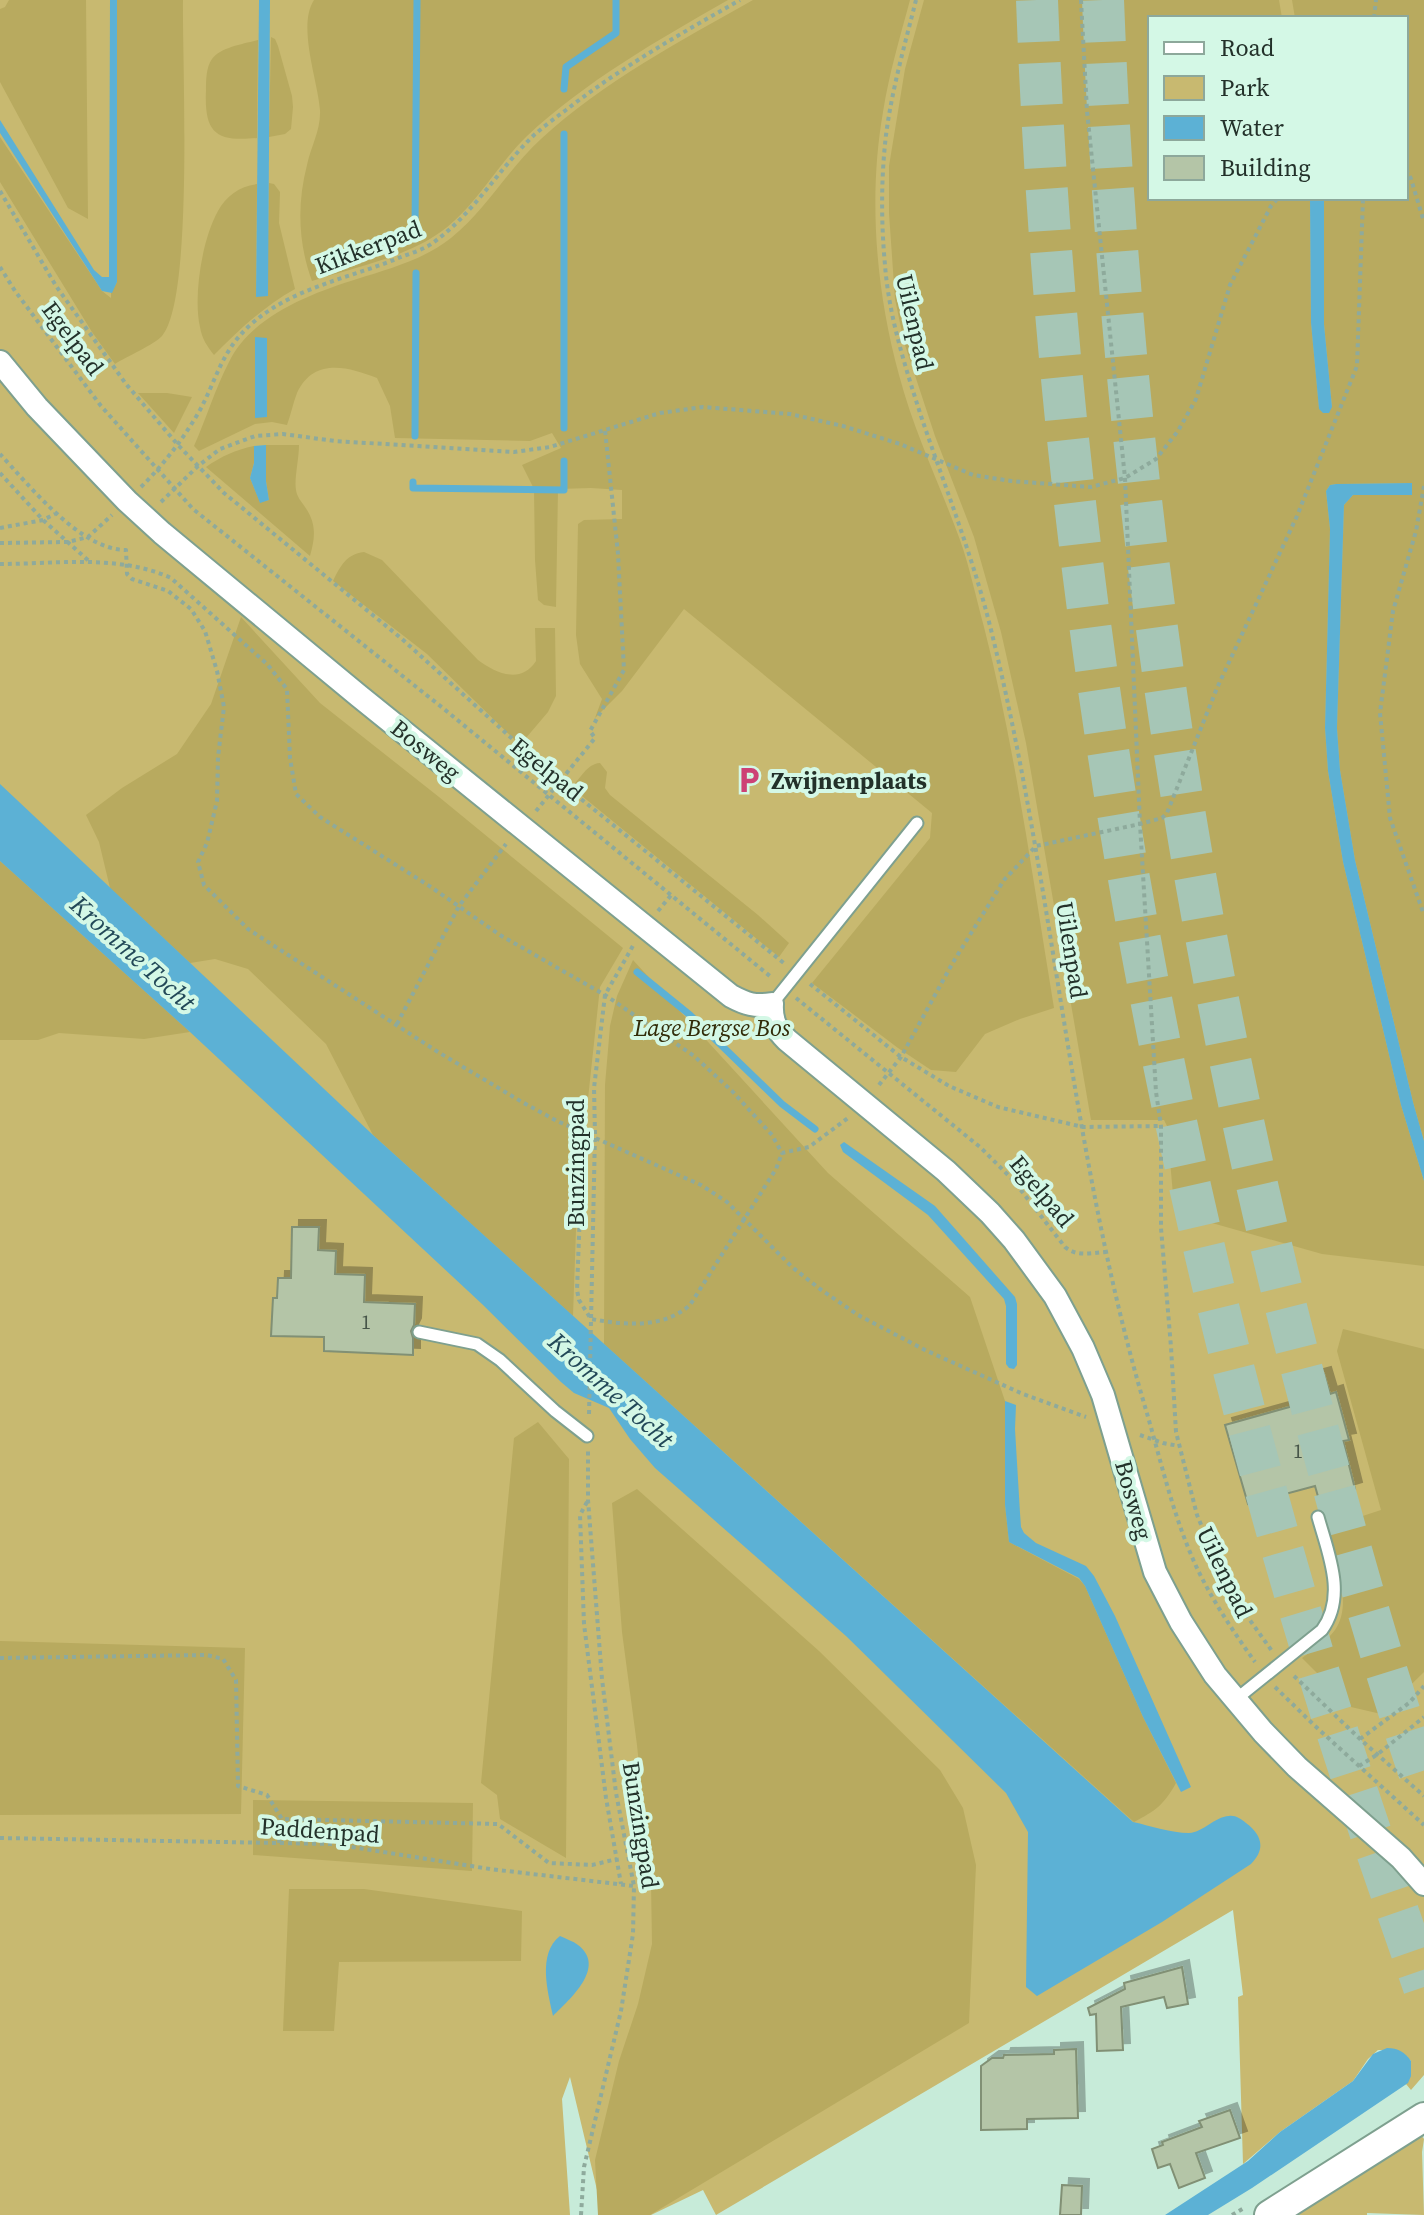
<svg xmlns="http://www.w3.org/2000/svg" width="1424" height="2215" viewBox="0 0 1424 2215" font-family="'Source Serif 4',serif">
<defs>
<filter id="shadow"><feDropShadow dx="7" dy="-7" stdDeviation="0" flood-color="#0004"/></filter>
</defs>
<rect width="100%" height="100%" fill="#c7ebd9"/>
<g fill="#c8b970" fill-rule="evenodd">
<path d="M0,0H1424V2075L1411,2090L1406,2084L1411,2061C1402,2049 1392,2051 1378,2050L1368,2059L1353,2081L1280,2132L1243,2164L1238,1997L1243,1995L1233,1910L716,2215L703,2190L651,2215H603L570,2077L562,2099L570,2215H0ZM1150,18H1406V198H1150Z"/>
<polygon points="1420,2134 1424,2139 1422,2152 1424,2215 1367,2213 1367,2215 1299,2215 1301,2210"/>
</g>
<g fill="#b8aa5f" fill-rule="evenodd">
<polygon points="9,0 86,0 88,219 68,208 0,82 0,9 5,7"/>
<path d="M117,0H183C182,59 194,299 162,336C155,344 126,357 115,364L92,332L0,182V137L102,291L111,298V293L117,282Z"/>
<path d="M314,0H728C658,40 586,81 527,136C497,165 476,206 442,231C405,258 355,267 312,281C298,243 297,204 307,165C311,146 321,130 320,110C318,81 297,26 314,0Z"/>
<path d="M753,0H910C900,37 889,74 883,112C868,198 876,291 899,375C914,432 940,485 960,540C970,568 976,598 984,627C1016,752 1033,881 1054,1008L1020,1019L985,1034L956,1072L931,1070L898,1048L812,983L930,838L932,813L684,609L622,691L595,718L602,699L580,664L576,635L578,524L584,520L622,519V490L591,488L558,489L556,607L544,605L538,600L535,560L534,489L522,465L561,448L552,433L530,441L395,438L390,406L377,378C348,367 314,357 297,393C293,403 291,414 287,425L272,422L255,424L199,451L194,446C206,419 215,389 229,362C251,316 312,293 357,279C389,269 425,259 451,238C486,210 508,169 541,139C603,82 680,41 753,0ZM255,338L267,339V416L255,417Z"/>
<polygon points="924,0 1279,0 1282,18 1150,18 1150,198 1310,198 1311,323 1319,408 1332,407 1324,324 1324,198 1406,198 1406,18 1295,18 1292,0 1424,0 1424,1141 1413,1102 1355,860 1340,770 1337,728 1344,505 1353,495 1411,495 1411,483 1336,484 1330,485 1326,491 1330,529 1325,728 1328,771 1343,862 1401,1105 1424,1181 1424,1266 1322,1254 1212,1223 1174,1206 1167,1126 1164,1120 1091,1120 1026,743 1001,632 974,537 935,436 904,342 895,299 889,213 889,166 905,69"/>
<polygon points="271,37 275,39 278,46 292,96 293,107 291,129 285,134 269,137"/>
<path d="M258,40L257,138C216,142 204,133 206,90C206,81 206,67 212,59C221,47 244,44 258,40Z"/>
<path d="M269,183L274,184L280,192L279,223L295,289C263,307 240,329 214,355C207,346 202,339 200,327C193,297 202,239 218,211C226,196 240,186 257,184L256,296H267Z"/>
<polygon points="138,393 167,393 192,397 174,433"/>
<path d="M266,445H299C299,459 294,479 296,490C297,497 301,501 305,507C317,524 315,538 310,556L206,467C222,456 235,450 254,446V463L250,478L260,502L269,500L266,481Z"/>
<path d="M364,552L382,560L478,660C497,674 521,684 536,661L535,628H555L556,696L548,712L520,745L427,654L333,581C340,567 346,554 364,552Z"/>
<polygon points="241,617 320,703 439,797 623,948 600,987 577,1201 573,1316 373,1135 326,1044 248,969 215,959 190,963 110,888 99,842 86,815 122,788 177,754 211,704"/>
<path d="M600,763L607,772L605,788L610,795L758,915L789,943L779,957L571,787C581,779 586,764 600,763Z"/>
<polygon points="0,861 190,1032 144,1039 59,1033 38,1040 0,1040"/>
<path d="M633,960L828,1173L970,1297L1005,1401V1505L1009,1542L1079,1579L1085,1586L1143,1717L1176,1783C1164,1805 1155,1811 1134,1822L604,1344L605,1085L610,1026L617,996Z"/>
<path d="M1343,1329L1424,1349V1672L1381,1714L1351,1707L1302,1658C1313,1650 1327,1641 1335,1630C1354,1603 1334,1557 1326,1528L1381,1510L1337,1351Z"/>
<polygon points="538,1422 569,1459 566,1858 500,1819 497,1795 481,1783 514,1438"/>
<polygon points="637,1489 819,1651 940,1770 963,1808 976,1865 969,2023 650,2215 598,2215 595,2160 619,2061 638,2004 652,1944 651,1882 637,1745 622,1632 612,1503"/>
<polygon points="0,1641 245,1648 241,1814 0,1815"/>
<polygon points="253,1800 473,1803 472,1871 253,1855"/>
<polygon points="289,1889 364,1889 522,1911 521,1961 339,1962 334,2031 283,2031"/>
</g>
<g fill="#5cb1d5">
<polygon points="110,0 117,0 117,282 112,293 102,291 0,133 0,120 94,270 102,277 109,277"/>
<polygon points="259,0 270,0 268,296 256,297"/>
<polygon points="1310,198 1324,198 1324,324 1332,407 1329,413 1323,413 1319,409 1311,323"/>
<polygon points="255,337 267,338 267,417 255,418"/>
<polygon points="266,445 266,481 269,500 260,503 250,478 254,463 254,446"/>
<polygon points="1412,483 1412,495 1353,495 1344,505 1337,728 1340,770 1355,860 1413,1102 1424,1141 1424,1181 1401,1105 1343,862 1328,771 1325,728 1330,529 1326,491 1330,485 1336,484"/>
<path d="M0,784L373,1135L1133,1822C1151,1826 1171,1833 1189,1833C1204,1832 1214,1817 1229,1816C1235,1815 1241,1819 1246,1823C1262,1835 1266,1849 1251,1864L1162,1922L1037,1996L1026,1987L1028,1832L1006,1793L846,1636L655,1468L630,1439L609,1408L574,1393L561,1382L482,1304L190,1032L0,861Z"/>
<polygon points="844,1142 935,1206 1015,1297 1017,1304 1017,1365 1014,1369 1009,1368 1006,1364 1006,1306 1004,1299 928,1215 843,1152 840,1145"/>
<polygon points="1005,1401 1016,1405 1015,1429 1020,1513 1021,1527 1024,1533 1036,1543 1086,1566 1094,1576 1115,1616 1191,1787 1181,1792 1143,1717 1085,1586 1079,1578 1009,1542 1005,1505"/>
<path d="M560,1936C566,1939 573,1941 578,1945C607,1967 570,1999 553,2016C548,1992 537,1954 560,1936Z"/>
<path d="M1387,2048C1398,2048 1405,2052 1411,2061V2076L1408,2083L1252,2188L1208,2215H1165L1248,2161L1280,2132L1353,2081L1373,2054Z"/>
</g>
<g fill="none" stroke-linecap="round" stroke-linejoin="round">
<g stroke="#5cb1d5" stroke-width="7">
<polyline points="564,89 566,67 616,33 616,0"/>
<polyline points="415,230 417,0"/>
<polyline points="564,428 564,134"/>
<polyline points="415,436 416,273"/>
<polyline points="413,482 413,488 564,490 564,461"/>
<polyline points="637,972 690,1015 782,1104 815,1129"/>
</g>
</g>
<g fill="#b4c5a7" stroke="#819074" stroke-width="2" filter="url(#shadow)">
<polygon points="292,1227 319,1227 318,1250 336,1251 335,1274 365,1275 364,1302 415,1304 414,1325 411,1331 413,1338 413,1355 324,1351 324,1337 271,1336 273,1298 277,1298 278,1278 291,1278"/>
<polygon points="1324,1374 1330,1394 1336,1392 1349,1440 1343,1441 1355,1489 1319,1500 1315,1486 1248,1504 1225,1425 1293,1406 1287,1384"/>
<polygon points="1182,1967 1188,2004 1167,2008 1164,1997 1121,2007 1123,2050 1097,2051 1096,2014 1090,2015 1088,2008 1125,1989 1124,1983"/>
<polygon points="1076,2049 1078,2118 1027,2119 1027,2129 981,2130 981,2066 992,2058 1003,2058 1004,2055 1054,2054 1054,2050"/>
<polygon points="1230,2110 1240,2138 1196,2153 1205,2178 1179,2188 1170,2164 1158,2168 1152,2149 1163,2145 1162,2142 1202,2127 1199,2121"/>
<polygon points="1062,2185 1082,2186 1081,2215 1060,2215"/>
</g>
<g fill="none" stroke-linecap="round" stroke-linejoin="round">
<g stroke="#a6c6b6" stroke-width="42" stroke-dasharray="42 21" stroke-linecap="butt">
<path d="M1037,0C1058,568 1153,1134 1320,1677C1352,1781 1388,1884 1424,1987"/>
<path d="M1103,0C1122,502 1198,1004 1334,1489C1361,1588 1390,1688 1424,1786"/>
</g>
<g stroke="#7ea08f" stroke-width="15">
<g id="service">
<polyline points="772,1004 917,823"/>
<polyline points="419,1332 477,1344 500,1360 555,1411 587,1436"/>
<path d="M1235,1700L1322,1630C1347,1596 1328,1553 1318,1517"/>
</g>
</g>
<g stroke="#7ea08f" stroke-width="26">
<path id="minor" d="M0,362L37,407L127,501L162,533L359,696L731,996C746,1004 755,1007 772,1004C771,1021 776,1029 787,1040L946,1171L990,1213L1014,1240L1055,1296L1083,1348L1103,1395L1155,1572L1181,1622L1215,1675L1263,1732L1297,1767L1401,1858L1424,1884"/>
</g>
<g stroke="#7ea08f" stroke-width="32">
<polyline id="tertiary" points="1269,2215 1424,2117"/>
</g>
<g stroke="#8eaa9c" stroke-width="4" stroke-dasharray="4 4" stroke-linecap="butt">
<path d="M916,0C905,44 892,89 886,135C881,178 881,222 885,265C889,317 905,366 921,416C946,490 975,562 993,638C1055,893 1071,1158 1146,1410C1161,1461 1173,1516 1196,1566C1212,1600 1233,1631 1255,1662"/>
<polyline points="1081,0 1087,111 1125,478 1140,824 1156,1092 1161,1126 1161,1228 1171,1347 1176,1432 1197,1515 1216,1560 1242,1609 1272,1651"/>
<polyline points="1374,18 1376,0"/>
<polyline points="1406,169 1411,179 1424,222"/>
<polyline points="0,191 56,286 126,384 178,445 224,493 402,639 560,782 785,964"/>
<polyline points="0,267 15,291 101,406 193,509 444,709 771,977"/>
<path d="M0,454C29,485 80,550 126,550L127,574L132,579L168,591L191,609L205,631L217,671L224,707L218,757L217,801L207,843L198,862L204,885L248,929L438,1052L522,1102L557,1121L701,1185L727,1202L792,1267L820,1289L858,1315L925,1350L1023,1394L1086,1417"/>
<polyline points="0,473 43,520 90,562"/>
<polyline points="1424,486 1416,531 1393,611 1380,713 1390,818 1424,915"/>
<path d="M141,487C164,464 184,438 200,410C217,378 221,353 248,327C291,287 349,279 401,257C412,253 425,249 434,242C474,213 498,170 533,136C543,127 555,118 566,110C620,68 680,34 740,0"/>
<polyline points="161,502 198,466 220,449 255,436 283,434 335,441 514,452 550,447 660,413 703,407 790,414 843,426 900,444 973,475 1011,481 1091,487 1125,478 1156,459 1178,431 1196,399 1230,285 1271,206 1278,198"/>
<polyline points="0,528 43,520 55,514"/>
<polyline points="0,543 68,542 88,537 112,515"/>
<path d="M0,564C56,564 119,554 171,578L267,664L287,689L290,758L296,794L320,817L431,887L500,935L605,995L694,1056L732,1091L772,1135L782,1153L809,1147L848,1118"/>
<polyline points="536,811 595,738 590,731 624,670 618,554 605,430"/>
<polyline points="658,911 672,894"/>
<polyline points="810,984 901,1057 949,1086 998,1107 1083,1127 1161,1126"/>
<path d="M796,998L980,1147L1013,1180L1065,1247C1077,1257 1090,1253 1105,1252"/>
<polyline points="397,1024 459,906 506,844"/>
<polyline points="879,1085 901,1057 952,964 1004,880 1036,846 1140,824 1162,818 1167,813 1217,688 1297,516 1357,366 1363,198"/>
<path d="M583,1132L577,1290L579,1300L591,1319C624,1325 663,1329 690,1305L776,1169L782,1153"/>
<polyline points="589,1414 595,1134 594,1088 605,995 634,944"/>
<polyline points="1140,1435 1163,1443 1179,1446"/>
<polyline points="587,1502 580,1515 584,1624 606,1798 621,1884"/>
<polyline points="0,1658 207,1655 223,1659 236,1680 238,1786 267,1795 282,1819 498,1824 549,1863 592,1865 617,1859"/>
<polyline points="1294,1676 1360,1739 1424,1796"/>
<polyline points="1275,1687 1315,1726 1424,1825"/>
<polyline points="1360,1739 1409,1703 1424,1686"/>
<polyline points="1359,1766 1378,1754 1424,1717"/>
<polyline points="0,1838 333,1844 490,1869 634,1886"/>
<polyline points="279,1843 282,1819"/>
<polyline points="581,2215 584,2167 621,2011 633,1934 634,1886 616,1793 602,1679 588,1500 588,1451"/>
<polyline points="1232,2215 1244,2208"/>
</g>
<use href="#service" stroke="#fff" stroke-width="11"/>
<use href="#minor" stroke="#fff" stroke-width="22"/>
<use href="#tertiary" stroke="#fff" stroke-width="28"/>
</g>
<defs>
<g id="parking-bare" transform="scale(2.16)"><path d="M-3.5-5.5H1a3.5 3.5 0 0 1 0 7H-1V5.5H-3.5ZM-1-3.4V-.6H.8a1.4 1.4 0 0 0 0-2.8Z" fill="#cd4175" stroke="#d4f8e6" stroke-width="2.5" paint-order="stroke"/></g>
</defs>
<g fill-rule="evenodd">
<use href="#parking-bare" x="749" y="780"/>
</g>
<g text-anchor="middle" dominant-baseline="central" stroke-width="8" stroke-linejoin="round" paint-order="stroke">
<g font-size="20" fill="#475649">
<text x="366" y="1322">1</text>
<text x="1298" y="1451">1</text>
</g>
<g font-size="24" fill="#23312a" stroke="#d4f8e6">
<text transform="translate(368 247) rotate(-21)">Kikkerpad</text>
<text transform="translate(915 322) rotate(77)">Uilenpad</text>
<text transform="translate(73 338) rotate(53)">Egelpad</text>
<text transform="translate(426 750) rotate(39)">Bosweg</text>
<text transform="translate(547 769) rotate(39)">Egelpad</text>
<text transform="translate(1072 950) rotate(81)">Uilenpad</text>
<text transform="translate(575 1163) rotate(-90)">Bunzingpad</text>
<text transform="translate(1042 1191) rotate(50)">Egelpad</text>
<text transform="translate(1134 1500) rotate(74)">Bosweg</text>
<text transform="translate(1225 1572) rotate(64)">Uilenpad</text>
<text transform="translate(641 1825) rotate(81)">Bunzingpad</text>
<text transform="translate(320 1830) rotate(4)">Paddenpad</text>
</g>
<g font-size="24" font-weight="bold" fill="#23312a" stroke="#d4f8e6" text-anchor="start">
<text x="771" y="780">Zwijnenplaats</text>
</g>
<g font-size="24" font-style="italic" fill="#312b08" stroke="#d4f8e6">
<text x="712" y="1027">Lage Bergse Bos</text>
</g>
<g font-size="26" font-style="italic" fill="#224858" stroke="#d4f8e6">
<text transform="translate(133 953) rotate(42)">Kromme Tocht</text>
<text transform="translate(611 1390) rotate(42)">Kromme Tocht</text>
</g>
</g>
<rect x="1148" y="16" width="260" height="184" fill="#d4f8e6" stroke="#8da89b" stroke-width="2"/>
<rect x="1164" y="42" width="40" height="12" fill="#ffffff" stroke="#8da89b" stroke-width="2"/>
<text x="1220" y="56" font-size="24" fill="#23312a">Road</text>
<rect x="1164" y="76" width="40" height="24" fill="#c8b970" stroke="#8da89b" stroke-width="2"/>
<text x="1220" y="96" font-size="24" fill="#23312a">Park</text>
<rect x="1164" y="116" width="40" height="24" fill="#5cb1d5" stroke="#8da89b" stroke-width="2"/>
<text x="1220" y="136" font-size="24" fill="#23312a">Water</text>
<rect x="1164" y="156" width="40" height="24" fill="#b4c5a7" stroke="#8da89b" stroke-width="2"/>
<text x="1220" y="176" font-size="24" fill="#23312a">Building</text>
</svg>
